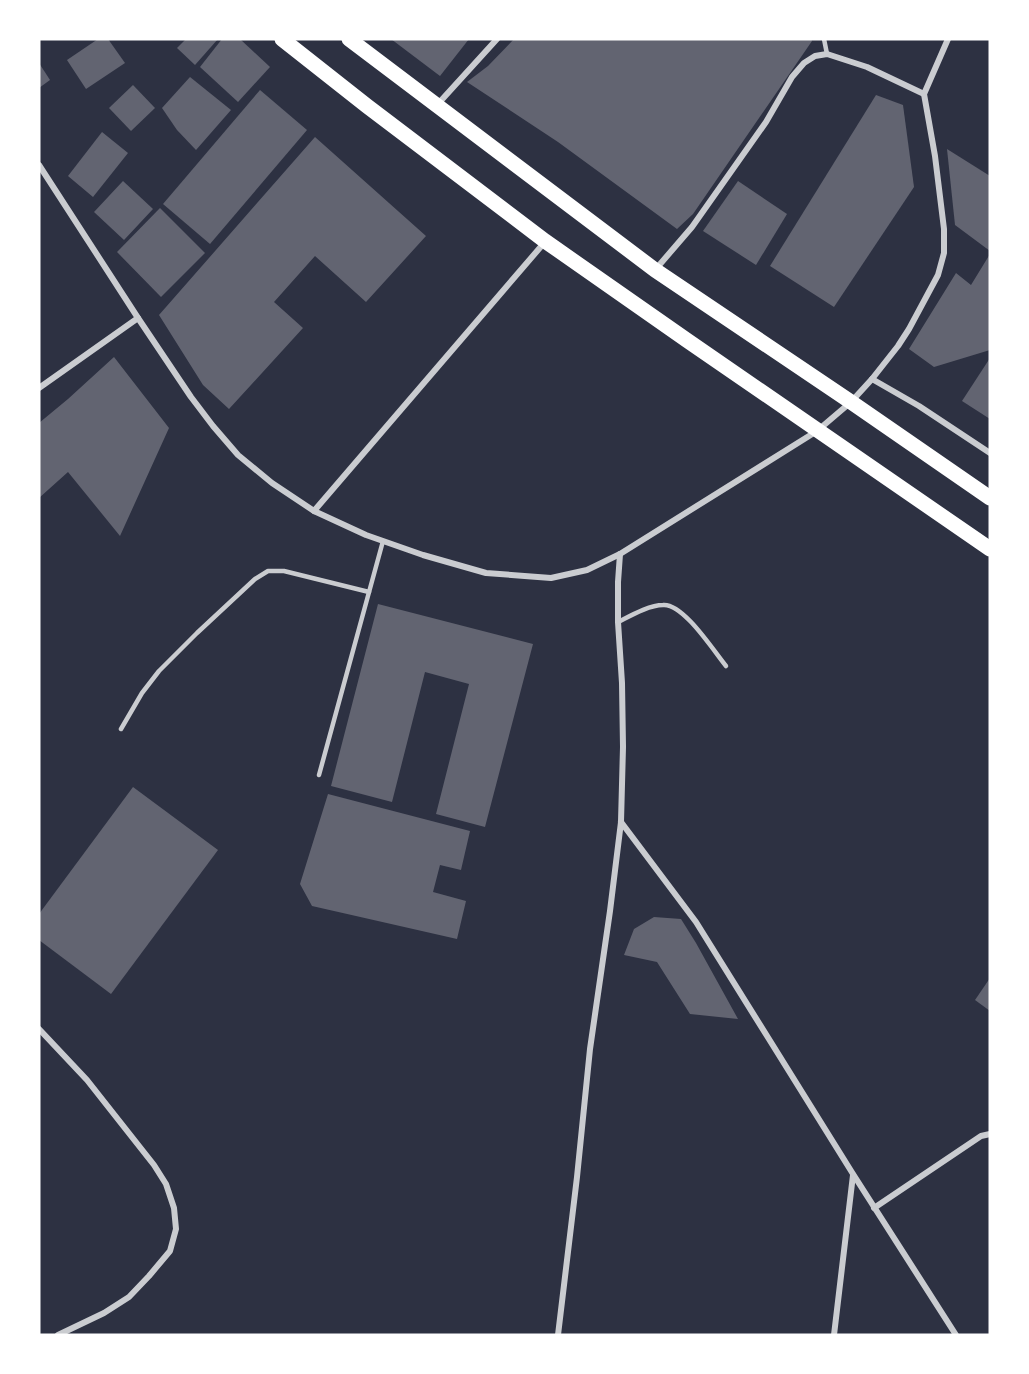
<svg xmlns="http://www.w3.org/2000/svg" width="1029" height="1374" viewBox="0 0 1029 1374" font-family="Overpass,sans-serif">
<rect width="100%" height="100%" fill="#2d3142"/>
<g fill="#626471">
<polygon points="98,39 108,39 125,63 86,89 67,60"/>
<polygon points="186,39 218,39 195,65 177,48"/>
<polygon points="222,39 240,39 270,67 238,102 200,67"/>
<polygon points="391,39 469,39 440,76"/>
<polygon points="514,39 811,39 812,41 693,214 677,229 558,142 467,82 488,66"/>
<polygon points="39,63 50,80 39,88"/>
<polygon points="190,77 231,110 196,150 177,130 162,108"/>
<polygon points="133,85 155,108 131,131 109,108"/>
<polygon points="260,90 307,130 210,244 163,204"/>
<polygon points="876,95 903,105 914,187 834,307 770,266"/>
<polygon points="102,132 128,153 93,197 68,176"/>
<polygon points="315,137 426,236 366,302 315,256 274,302 303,328 229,409 203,385 159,315"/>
<polygon points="947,149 990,176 990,251 955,225"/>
<polygon points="123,181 153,209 124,240 94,212"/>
<polygon points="738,181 787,214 756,265 703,231"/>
<polygon points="160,208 205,253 161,297 117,252"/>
<polygon points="990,254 990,350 934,367 909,349 956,273 971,285"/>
<polygon points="114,357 169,428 120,536 68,472 39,498 39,423 68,399"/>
<polygon points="990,358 990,419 962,401"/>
<polygon points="378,604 533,644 485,827 436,814 469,684 425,672 392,802 331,786"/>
<polygon points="133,787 218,850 111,994 39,940 39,914"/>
<polygon points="328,794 470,831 461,870 440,865 433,892 466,901 457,939 312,906 300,884"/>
<polygon points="654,917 681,919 696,943 738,1019 690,1014 657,962 624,955 634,929"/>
<polygon points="990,978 990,1011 975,1000"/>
</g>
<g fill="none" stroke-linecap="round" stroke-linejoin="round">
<g stroke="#caccd0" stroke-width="4.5">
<polyline points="824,39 827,54"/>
<path d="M618,622C630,616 649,605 663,605C683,603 713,650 726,666"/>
<polyline points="121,729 142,693 159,671 197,633 255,579 268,571 284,571 369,592"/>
<polyline points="319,775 383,541"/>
</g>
<g stroke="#caccd0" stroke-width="6">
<polyline points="437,105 497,39"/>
<polyline points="39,165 138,318 191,397 213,426 238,455 272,483 314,511 366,535 423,555 486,573 551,578 587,570 620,554 817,431 851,402 872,379 898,346 909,329 938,275 944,253 944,229 935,156 924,94 948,39"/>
<polyline points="655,270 692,227 766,122 792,77 804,63 815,56 827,54 867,67 924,94"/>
<polyline points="872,379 919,406 990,453"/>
<polyline points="39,388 138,318"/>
<polyline points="314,511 544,243"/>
<polyline points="621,822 696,922 853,1174 956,1335"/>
<polyline points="39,1029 87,1080 154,1165 166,1184 174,1208 176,1229 170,1251 149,1276 129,1297 104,1313 58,1335"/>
<polyline points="874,1208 981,1136 990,1134"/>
<polyline points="558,1335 577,1177 590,1049 610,911 621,822 623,747 622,683 618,622 618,582 620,554"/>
<polyline points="834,1335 853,1175"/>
</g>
<g stroke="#fff" stroke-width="15">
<polyline points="282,39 367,106 545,241 688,341 990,549"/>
<polyline points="349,39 655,270 851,402 990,498"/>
</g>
</g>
<rect width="1029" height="1374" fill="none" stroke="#ffffff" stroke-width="81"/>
</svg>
